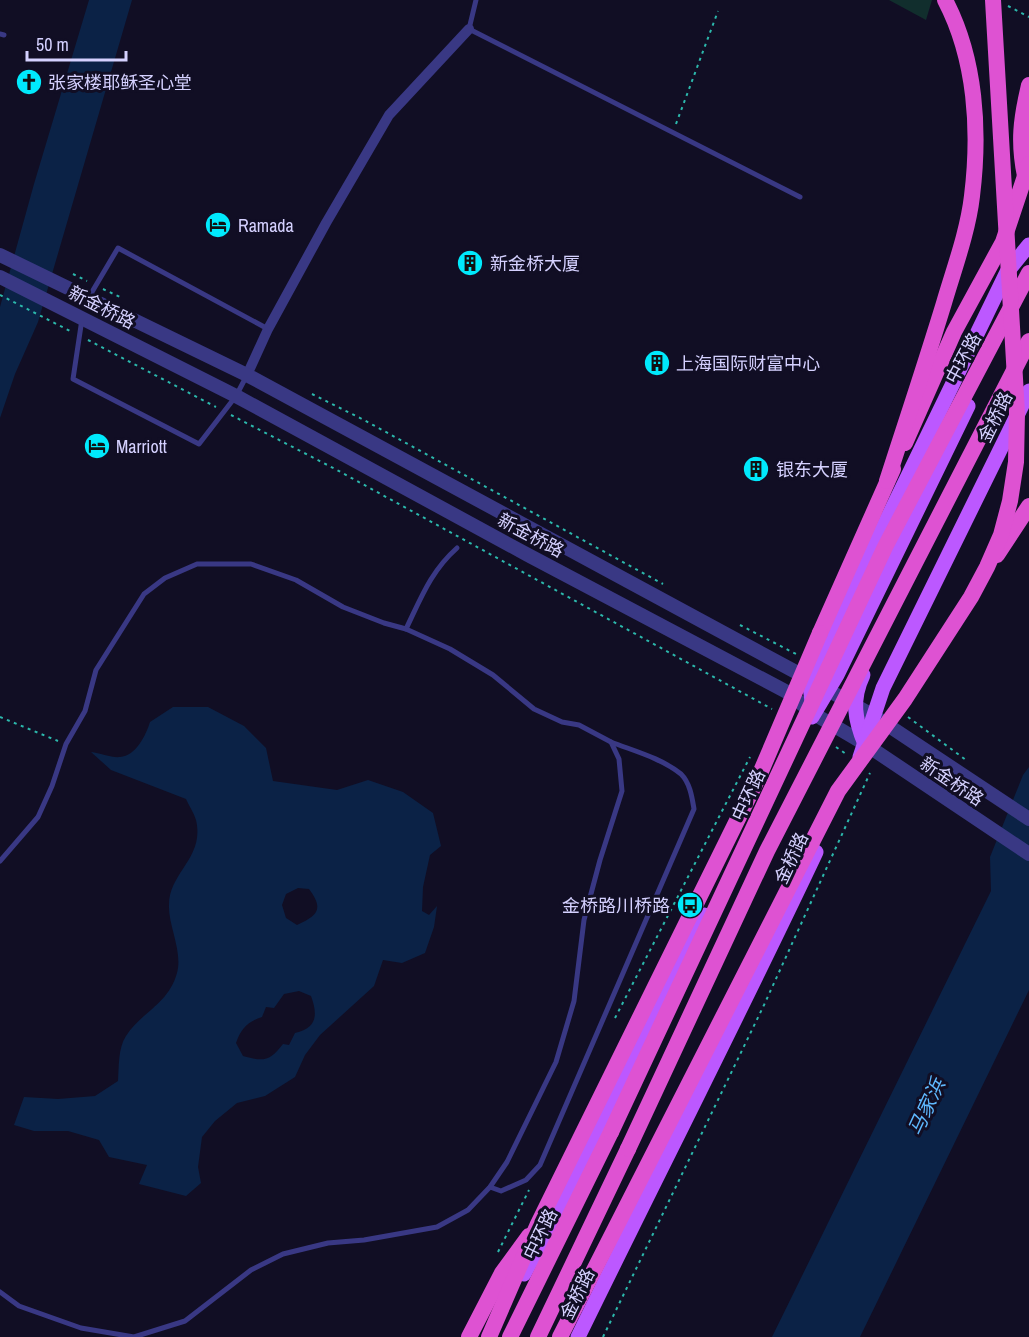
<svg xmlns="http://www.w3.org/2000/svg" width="1029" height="1337" viewBox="0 0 1029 1337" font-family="'Archivo Narrow','Noto Sans SC',sans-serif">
<rect width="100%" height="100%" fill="#110e24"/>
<polygon fill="#112e2d" points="889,0 932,0 926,20"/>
<g fill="#0b2246" fill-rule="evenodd">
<polygon points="89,0 132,0 38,322 15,374 0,418 0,307 34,184"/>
<path d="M173,707H208L244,726L266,748L273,781L337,790L368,780L403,792L433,813L441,846L430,855L423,887L422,911L429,915L437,906L434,927L425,953L402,963L383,960L374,986L320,1035L305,1055L295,1077L265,1096L237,1103L215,1121L202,1137L198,1167L201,1183L186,1196L139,1184L147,1165L109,1157L99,1140L68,1131H34L14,1125L24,1097L58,1099L95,1096L118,1081C119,1067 118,1048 126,1036C141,1012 168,1005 177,973C183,952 168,925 169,905C169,872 205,858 196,820C194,813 189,806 186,799L111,770L91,752C100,753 112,758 120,757C136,756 146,735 150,722ZM298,888L309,889C324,909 318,915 297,925L286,918L282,905L286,894ZM299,991L311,996C318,1015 317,1028 295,1033L289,1045L283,1044C270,1061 264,1062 243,1056L236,1043C241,1029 247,1022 262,1017L266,1007L274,1008L284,994Z"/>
<polygon points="1029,767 1029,990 860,1337 772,1337 991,891 990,857 1023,775"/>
</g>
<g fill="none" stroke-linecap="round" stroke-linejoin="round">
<g stroke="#2cb8ac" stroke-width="2" stroke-dasharray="3 4.5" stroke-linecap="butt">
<polyline points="1008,6 1029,17"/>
<polyline points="676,124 718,11"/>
<polyline points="73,274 87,281"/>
<polyline points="103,289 122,298"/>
<polyline points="0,295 72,332"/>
<polyline points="88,340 216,407"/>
<polyline points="312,394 364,420 663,584"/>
<polyline points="231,415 337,470 772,709"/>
<polyline points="740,625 796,654"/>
<polyline points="0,717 58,741"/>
<polyline points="908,717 966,760"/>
<polyline points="836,747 846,754"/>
<polyline points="615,1018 750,757"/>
<polyline points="498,1252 529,1190"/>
<polyline points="603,1337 764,1005 870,773"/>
</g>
<g stroke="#393884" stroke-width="5">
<polyline points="476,0 469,29 800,197"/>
<polyline points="0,34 4,35"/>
<polyline points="89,297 118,248 268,329"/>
<polyline points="82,319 73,379 199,444 236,396 246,377"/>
<path d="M406,629C421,598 431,571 457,548"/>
<polyline points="0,861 38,817 52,786 66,744 85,711 96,670 144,594 165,578 197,564 251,564 296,580 343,607 384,623 406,629 450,649 493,675 534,709 562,722 579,725 611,742 619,759 622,791 600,860 584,920 574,1001 556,1062 507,1162 490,1187 468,1210 437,1227 364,1240 328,1243 283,1254 251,1270 185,1321 134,1337 81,1328 19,1306 0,1292"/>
<path d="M490,1187L501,1191L526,1180L540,1165L694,809C692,797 690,783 681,774C661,758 634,751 611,742"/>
</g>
<polyline stroke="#393884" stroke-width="10" points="247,375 268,329 326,223 389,115 469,29"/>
<g stroke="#393884" stroke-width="14">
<polyline points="0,255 247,375 794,671 874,716 1029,819"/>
<polyline points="0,277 236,396 528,555 787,692 814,714 865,744 1029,854"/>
</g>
<g stroke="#bc58ff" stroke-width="15">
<path d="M863,675C851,700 855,720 865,744"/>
<polyline points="813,708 809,680 1007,272 1029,245"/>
<polyline points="812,717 837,675 968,406"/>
<polyline points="860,757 883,688 1029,391"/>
<polyline points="524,1274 546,1233 704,915"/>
<path d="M578,1337C657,1175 739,1015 816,852"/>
</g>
<g stroke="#de52d2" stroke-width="16">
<path d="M1025,176C1018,142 1021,119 1029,85"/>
<polyline points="905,443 954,332 1003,242 1029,164"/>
<polyline points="997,555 1029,506"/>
<polyline points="820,633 893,469"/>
<polyline points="469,1337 502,1273 529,1236"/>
<polyline points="510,1337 611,1132"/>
<polyline points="538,1337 628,1149"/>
</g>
<g stroke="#de52d2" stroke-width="16">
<path d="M887,481C906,422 926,362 944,303C954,269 968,231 972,196C980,131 976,59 945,0"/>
<polyline points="611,1132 885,547 1029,273"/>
<polyline points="628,1149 767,851 1029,341"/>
<polyline points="489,1337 538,1224 759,776 820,633"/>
<polyline points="560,1337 838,791 905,699 971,597 987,567 1001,535 1010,501 1016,462 1017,413 993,0"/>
</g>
</g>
<defs>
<g id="church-disc" transform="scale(1.35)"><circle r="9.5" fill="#00e9fc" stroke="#110e24"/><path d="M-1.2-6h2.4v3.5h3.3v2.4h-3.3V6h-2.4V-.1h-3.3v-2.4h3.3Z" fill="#111"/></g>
<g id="hotel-disc" transform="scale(1.35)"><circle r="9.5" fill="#00e9fc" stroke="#110e24"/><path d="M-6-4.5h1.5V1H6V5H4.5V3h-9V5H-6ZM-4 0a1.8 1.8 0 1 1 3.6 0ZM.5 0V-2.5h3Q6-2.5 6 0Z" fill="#111"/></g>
<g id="building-disc" transform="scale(1.35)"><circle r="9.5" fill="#00e9fc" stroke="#110e24"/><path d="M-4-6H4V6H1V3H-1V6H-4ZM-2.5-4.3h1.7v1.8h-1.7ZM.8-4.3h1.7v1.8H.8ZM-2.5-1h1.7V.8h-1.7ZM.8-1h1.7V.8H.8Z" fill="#111"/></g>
<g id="bus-disc" transform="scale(1.35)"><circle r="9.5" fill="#00e9fc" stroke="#110e24"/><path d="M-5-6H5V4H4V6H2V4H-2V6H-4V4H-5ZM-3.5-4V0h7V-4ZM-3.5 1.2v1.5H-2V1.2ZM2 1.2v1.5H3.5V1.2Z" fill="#111"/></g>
</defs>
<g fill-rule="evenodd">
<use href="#church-disc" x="29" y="82"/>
<use href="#hotel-disc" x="218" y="225"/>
<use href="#building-disc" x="470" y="263"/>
<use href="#building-disc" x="657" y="363"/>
<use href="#hotel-disc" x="97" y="446"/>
<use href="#building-disc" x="756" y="469"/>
<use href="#bus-disc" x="690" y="905"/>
</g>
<g text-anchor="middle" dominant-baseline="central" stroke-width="6" stroke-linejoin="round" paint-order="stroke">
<g font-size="18" fill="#d5d1ff" stroke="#110e24" text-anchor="start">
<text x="48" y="82">张家楼耶稣圣心堂</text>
<text x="238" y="225">Ramada</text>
<text x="490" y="263">新金桥大厦</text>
<text x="676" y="363">上海国际财富中心</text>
<text x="116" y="446">Marriott</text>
<text x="776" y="469">银东大厦</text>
<text x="670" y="905" text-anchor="end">金桥路川桥路</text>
</g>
<g font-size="18" fill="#d5d1ff" stroke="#110e24">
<text transform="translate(102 307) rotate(27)">新金桥路</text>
<text transform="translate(963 358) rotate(-62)">中环路</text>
<text transform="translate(995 417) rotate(-64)">金桥路</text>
<text transform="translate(531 535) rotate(28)">新金桥路</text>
<text transform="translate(952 781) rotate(34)">新金桥路</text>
<text transform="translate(748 795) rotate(-65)">中环路</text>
<text transform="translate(791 858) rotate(-65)">金桥路</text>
<text transform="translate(540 1234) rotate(-64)">中环路</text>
<text transform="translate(577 1294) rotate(-64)">金桥路</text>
</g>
<g font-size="20" font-style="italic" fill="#5fb9ff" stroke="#110e24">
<text transform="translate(926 1107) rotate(-65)">马家浜</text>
</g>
</g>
<path d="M27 51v9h99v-9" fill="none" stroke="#d5d1ff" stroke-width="3"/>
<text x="36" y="51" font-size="18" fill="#d5d1ff" stroke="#110e24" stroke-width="4.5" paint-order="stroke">50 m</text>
</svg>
